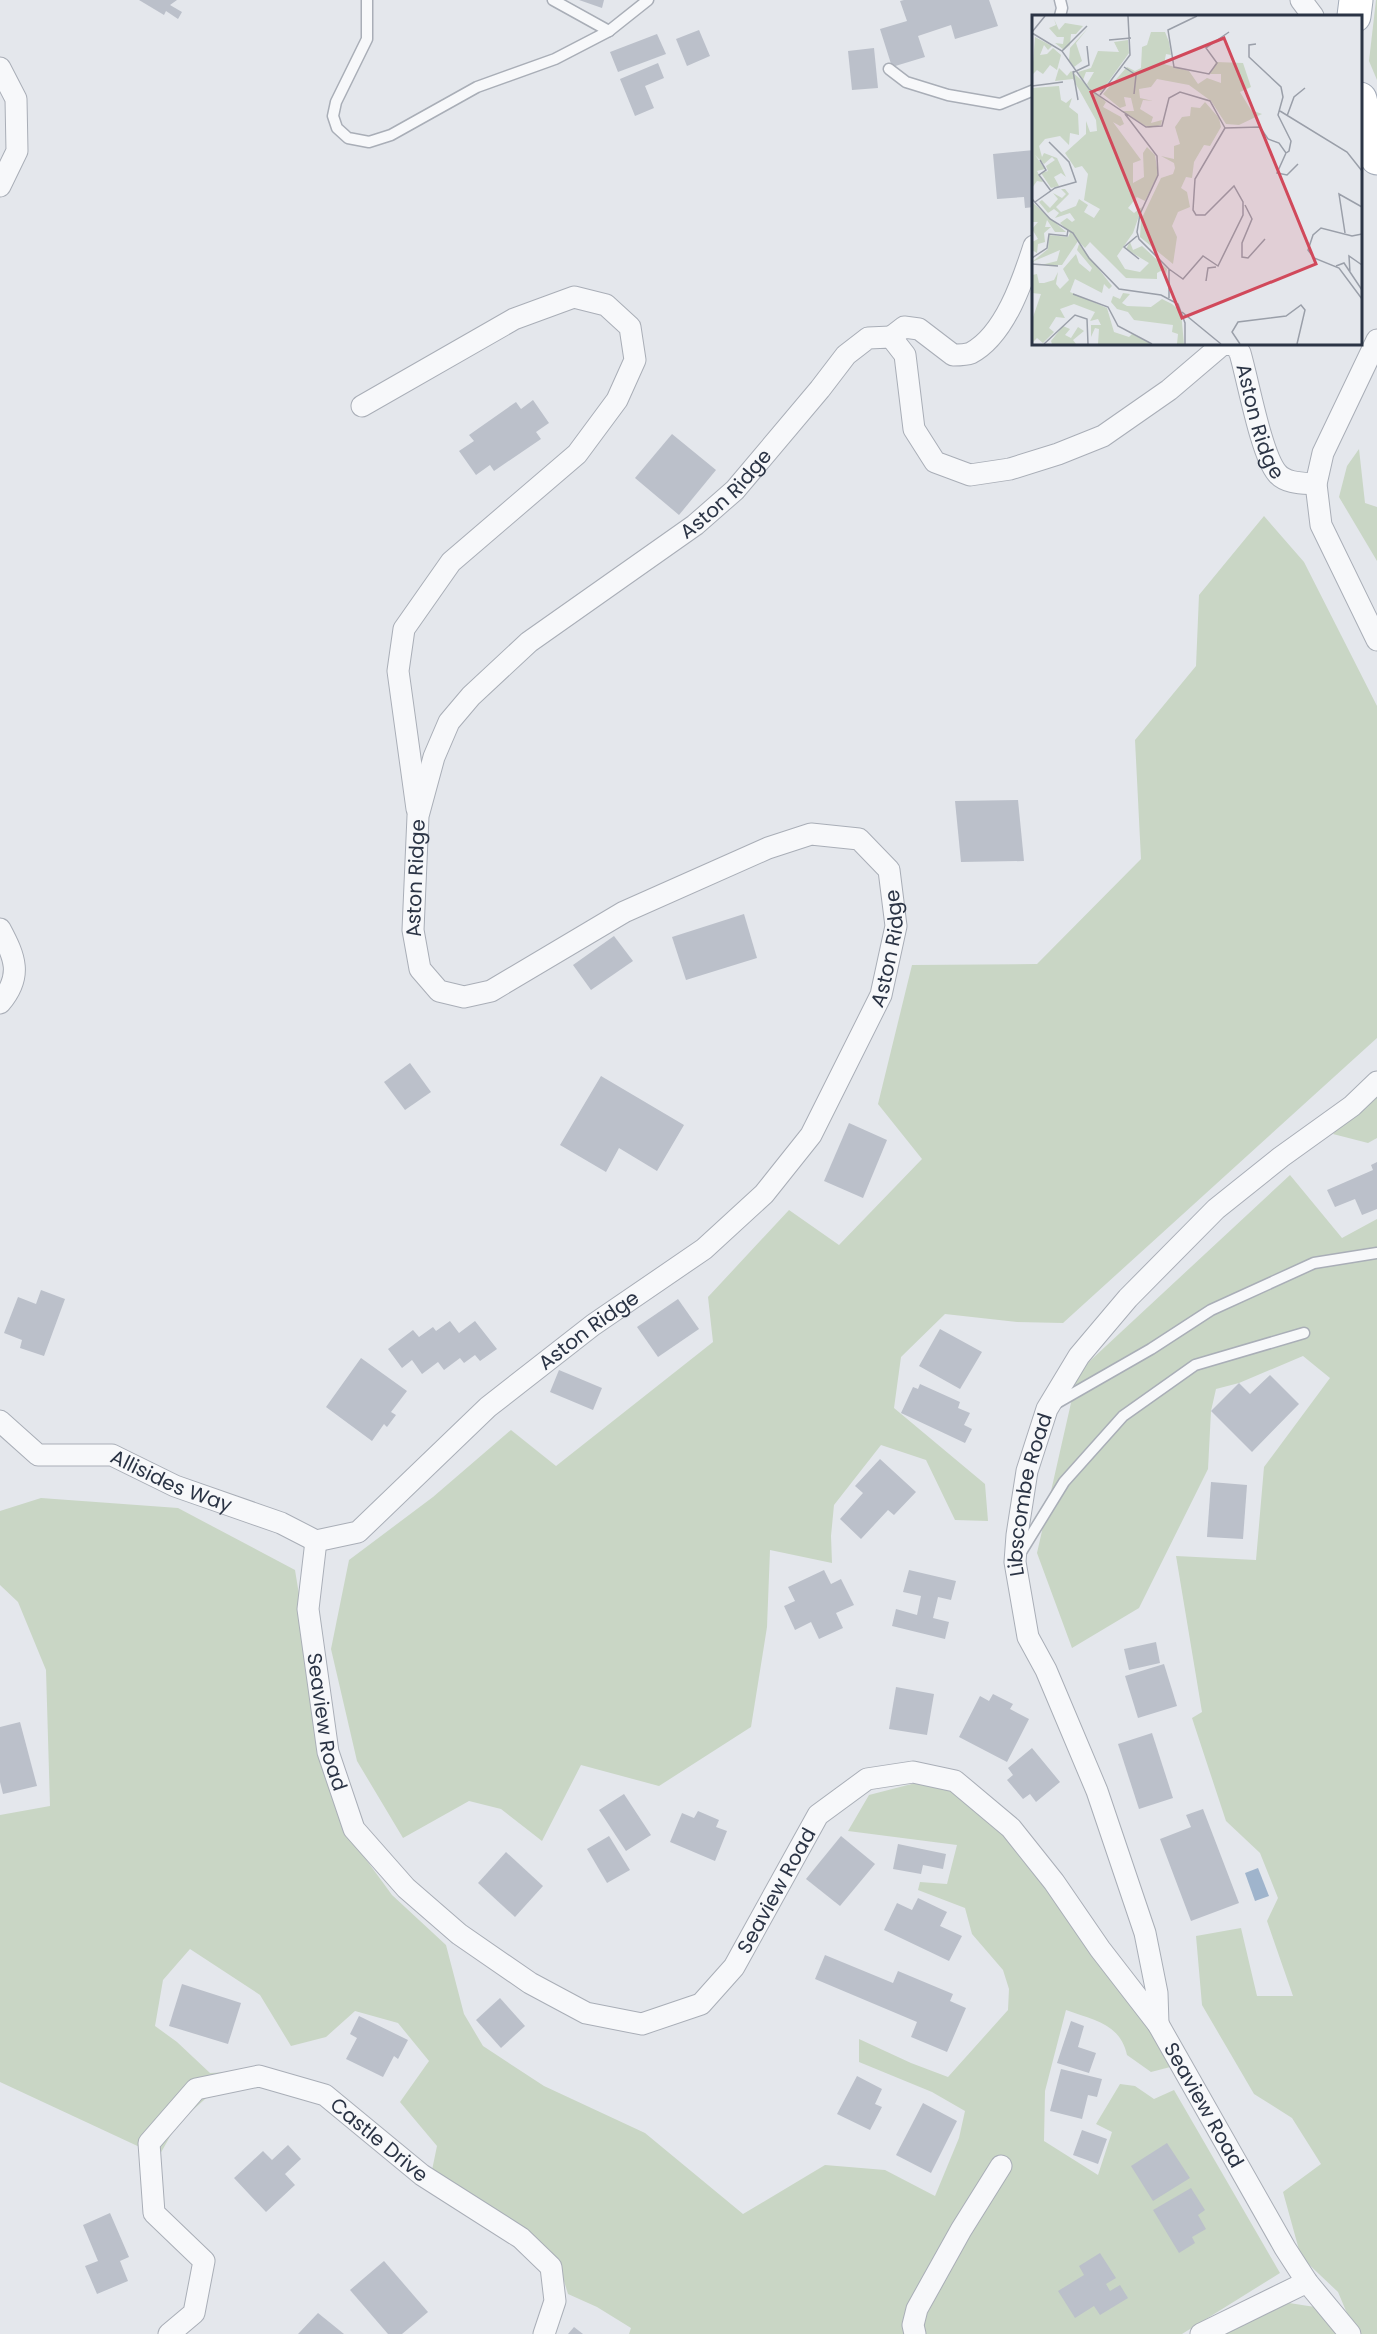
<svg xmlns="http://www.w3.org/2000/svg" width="1377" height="2334" viewBox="0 0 1377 2334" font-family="Poppins,sans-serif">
<rect width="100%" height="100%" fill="#e4e7ec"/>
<g fill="#c9d6c5">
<polygon points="1376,0 1377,0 1377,80 1369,61"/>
<polygon points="1359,449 1365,503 1377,507 1377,561 1339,497 1347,466"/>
<polygon points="1264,516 1304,562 1377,706 1377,1038 1063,1323 1017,1322 945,1314 901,1357 894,1408 985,1484 988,1521 955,1520 926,1460 881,1445 834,1505 831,1536 832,1563 770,1550 767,1627 751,1727 659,1786 581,1765 542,1841 501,1809 469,1801 403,1838 357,1761 331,1649 349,1560 433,1497 511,1430 556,1466 713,1342 708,1297 789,1210 839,1245 922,1159 878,1104 912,965 1037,964 1141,859 1135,740 1196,666 1199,595"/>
<polygon points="1377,1085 1377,1138 1368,1143 1333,1134"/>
<polygon points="1290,1175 1342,1238 1377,1219 1377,2334 1359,2334 1349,2318 1338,2292 1301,2257 1283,2192 1321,2164 1292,2118 1254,2094 1202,2005 1196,1936 1241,1928 1257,1996 1293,1996 1267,1921 1278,1898 1260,1853 1226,1821 1192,1718 1202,1712 1176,1556 1256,1560 1264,1467 1330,1378 1303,1356 1239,1383 1216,1389 1211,1411 1208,1469 1139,1608 1072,1648 1037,1553 1078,1372"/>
<path d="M41,1498L178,1508L295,1570L325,1754L346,1832L392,1895L446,1945L464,2014L483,2046L544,2086L645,2133L743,2214L825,2165L885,2170L935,2196L959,2138L965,2111L932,2092L859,2062V2039L911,2063L948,2077L1008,2010L1009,1989L1003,1970L972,1934L965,1908L918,1890L920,1882L947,1884L957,1845L848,1831L869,1795L931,1779L987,1811L1178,2065L1151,2072L1127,2055C1120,2023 1093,2020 1066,2010L1045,2091L1044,2141L1098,2175L1112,2132L1096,2124L1120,2084L1135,2086L1154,2099L1174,2090L1280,2273L1182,2334H629L631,2328L597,2307L568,2294L558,2262L432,2170L437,2146L400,2102L429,2061L398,2023L355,2011L326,2037L291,2046L260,1995L190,1949L163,1980L155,2026L177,2042L210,2073L253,2071L213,2092L177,2124L159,2156L0,2082V1815L50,1806L46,1670L18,1602L0,1585V1511Z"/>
<polygon points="1289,2303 1315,2307 1338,2334 1222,2334"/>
</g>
<polygon fill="#9fb4cc" points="1258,1868 1269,1896 1255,1901 1245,1873"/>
<g fill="#bbc0ca">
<polygon points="139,0 177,0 170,5 182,12 178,19 166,11 164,15"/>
<polygon points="579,0 604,0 602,8"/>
<polygon points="904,0 989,0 998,26 955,39 951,25 918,36 925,57 892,67 880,29 907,21 900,1"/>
<polygon points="699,30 710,56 687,66 676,39"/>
<polygon points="657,34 666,54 618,72 610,52"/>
<polygon points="874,48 878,88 852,90 848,51"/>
<polygon points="658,63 664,78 645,86 654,108 635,116 620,79"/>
<polygon points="1034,150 1034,207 1025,208 1024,197 997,199 993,154"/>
<polygon points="533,400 549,423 536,432 541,439 494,471 490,465 476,475 459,451 474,441 469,435 516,402 521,409"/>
<polygon points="672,434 716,470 679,515 635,478"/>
<polygon points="1018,800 1024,861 961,862 955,801"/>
<polygon points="744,914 757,958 686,980 672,937"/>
<polygon points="614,936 633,961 591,990 573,965"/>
<polygon points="410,1063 431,1092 405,1110 384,1082"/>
<polygon points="601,1076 684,1125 657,1171 619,1148 606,1172 560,1145"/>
<polygon points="849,1123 887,1140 863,1198 824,1181"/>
<polygon points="1377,1162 1377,1209 1362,1215 1355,1199 1335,1207 1327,1190 1373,1170 1371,1165"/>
<polygon points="41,1290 65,1299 44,1356 20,1348 22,1340 4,1333 18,1297 36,1304"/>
<polygon points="678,1299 699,1329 658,1357 637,1327"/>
<polygon points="450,1321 459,1333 475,1321 497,1349 480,1361 475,1355 464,1363 460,1358 444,1370 438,1362 422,1374 412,1360 402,1368 388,1349 413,1330 419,1337 433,1327 436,1331"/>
<polygon points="940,1329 982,1352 960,1389 919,1366"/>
<polygon points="361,1358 407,1391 391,1412 396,1415 387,1427 384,1424 372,1441 326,1407"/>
<polygon points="559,1370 602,1388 593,1410 550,1392"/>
<polygon points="1270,1375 1299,1404 1252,1452 1211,1411 1239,1383 1250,1394"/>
<polygon points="920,1384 960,1402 958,1408 970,1413 964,1425 972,1429 965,1443 901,1413 913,1387 918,1389"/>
<polygon points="880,1459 916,1492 894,1515 888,1510 861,1539 840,1519 863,1493 855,1486"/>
<polygon points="1211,1482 1247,1485 1243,1539 1207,1537"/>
<polygon points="824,1570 831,1584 841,1579 854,1605 836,1613 843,1628 819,1639 811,1622 795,1630 784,1606 795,1601 788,1587"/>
<polygon points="909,1570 956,1581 951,1600 938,1597 933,1618 949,1622 945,1639 892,1626 896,1609 917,1615 921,1596 903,1592"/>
<polygon points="1156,1642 1160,1663 1129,1670 1124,1649"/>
<polygon points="1164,1664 1177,1706 1138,1718 1125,1676"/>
<polygon points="896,1687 934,1694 927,1735 889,1729"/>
<polygon points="993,1694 1013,1704 1010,1709 1029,1719 1007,1762 959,1737 980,1696 989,1701"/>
<polygon points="20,1722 37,1786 3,1794 0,1782 0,1727"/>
<polygon points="1152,1733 1173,1798 1139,1809 1118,1744"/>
<polygon points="1032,1748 1060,1782 1036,1802 1030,1794 1023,1799 1007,1780 1013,1775 1008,1768"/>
<polygon points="624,1794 651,1835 626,1851 599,1810"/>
<polygon points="1203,1809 1239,1903 1191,1921 1160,1839 1191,1827 1186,1815"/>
<polygon points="698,1811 719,1820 716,1827 727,1831 715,1861 670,1842 682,1813 694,1818"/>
<polygon points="609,1836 630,1870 607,1883 587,1849"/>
<polygon points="841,1836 875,1864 840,1906 806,1879"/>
<polygon points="898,1844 946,1854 943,1869 923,1865 921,1874 893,1869"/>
<polygon points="506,1852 543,1886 515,1917 478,1883"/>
<polygon points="918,1898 947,1912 940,1926 962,1936 949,1961 884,1930 897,1903 912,1910"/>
<polygon points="825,1955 893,1983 898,1971 953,1994 950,2001 966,2008 947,2052 911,2037 917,2022 815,1979"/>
<polygon points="182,1984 241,2003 228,2044 169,2026"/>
<polygon points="500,1998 525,2026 501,2048 476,2020"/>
<polygon points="359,2016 408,2040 398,2059 394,2056 383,2077 346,2059 357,2038 350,2034"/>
<polygon points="1071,2021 1084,2026 1078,2047 1096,2053 1089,2073 1057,2063"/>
<polygon points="1061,2069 1102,2079 1097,2097 1088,2095 1082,2119 1050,2111"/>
<polygon points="857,2076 882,2089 875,2104 882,2107 870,2130 837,2114"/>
<polygon points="923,2103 957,2121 931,2173 896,2155"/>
<polygon points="1082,2130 1107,2139 1098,2164 1073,2155"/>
<polygon points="1167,2143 1190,2178 1153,2201 1131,2166"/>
<polygon points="288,2145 301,2159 285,2174 295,2185 266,2212 234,2178 263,2151 272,2160"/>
<polygon points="1191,2188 1205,2210 1198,2215 1206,2229 1192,2237 1195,2243 1179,2253 1153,2210"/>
<polygon points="110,2213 129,2257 120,2261 128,2281 97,2294 85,2266 98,2261 83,2225"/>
<polygon points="1100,2253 1116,2278 1106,2284 1110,2291 1120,2285 1128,2298 1100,2315 1094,2306 1075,2318 1058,2291 1084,2275 1079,2266"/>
<polygon points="384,2261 428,2312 402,2334 388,2334 350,2290"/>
<polygon points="318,2313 344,2334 298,2334"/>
<polygon points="574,2327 583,2334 568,2334"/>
</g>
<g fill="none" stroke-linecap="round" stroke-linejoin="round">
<g stroke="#a9aeb7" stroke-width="13">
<g id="service">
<polyline points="367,0 367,39 336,102 333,116 337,128 348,138 369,142 391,135 477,87 555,59 609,31 648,0"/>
<polyline points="553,0 609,31"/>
<polyline points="1060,0 1062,8 1060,16"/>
<polyline points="889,69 906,82 948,95 1000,104 1034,90"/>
<polyline points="1055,1404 1151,1349 1211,1310 1314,1263 1377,1253"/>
<polyline points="1021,1552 1064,1482 1123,1416 1195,1365 1304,1333"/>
</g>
</g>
<g stroke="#a9aeb7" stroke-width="23">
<g id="minor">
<polyline points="1301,0 1313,16"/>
<polyline points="0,68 16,99 17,151 0,186"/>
<path d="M891,337L904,327L919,329L953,355C958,355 966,355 971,353C1005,335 1023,280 1034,246"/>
<polyline points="1377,340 1323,453 1316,484 1321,525 1377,640"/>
<polyline points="362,406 514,319 574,297 606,305 630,327 635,360 617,400 577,454 451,562 404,629 398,671 417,809"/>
<path d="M0,929C15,957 23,976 0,1003"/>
<path id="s1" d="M0,1421L38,1455H112L175,1486L281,1523L316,1541"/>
<path id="s2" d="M316,1541L358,1532L488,1407L593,1325L704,1249L764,1194L811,1135L881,995L896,926L889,870L859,839L811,834L768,848L624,912L491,991L464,997L439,991L420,969L413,930L418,816L434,757L449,722L471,696L529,642L695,525L735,490L820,389L846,355L868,338L891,337L905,355L914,429L935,462L970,475L1010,469L1058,454L1103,436L1169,390L1223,344L1235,345L1240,353C1248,380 1261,454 1277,473C1286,484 1304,483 1316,484"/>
<path id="s3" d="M316,1541L308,1609L328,1752L354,1829L406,1888L459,1934L530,1983L586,2013L642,2024L701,2004L734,1967L818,1815L867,1779L913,1772L955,1781L1011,1828L1054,1882L1100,1949L1158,2024L1285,2248L1307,2282L1350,2334"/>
<path id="s4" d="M1158,2024L1157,1993L1145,1933L1097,1791L1046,1670L1028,1637L1015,1562L1017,1535L1027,1471L1047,1409L1079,1356L1128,1298L1216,1209L1281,1157L1352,1106L1377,1082"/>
<path id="s5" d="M169,2334L194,2313L204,2261L154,2213L149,2143L196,2089L259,2076L325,2095L422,2175L521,2238L551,2267L555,2301L544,2334"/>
<polyline points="915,2334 913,2325 917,2309 961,2230 1001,2166"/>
<polyline points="1201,2334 1307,2282"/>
</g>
</g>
<g stroke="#a3abb8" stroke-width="35">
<g id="primary">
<polyline points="1354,16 1356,0"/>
<polyline points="1360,99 1370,142 1377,158"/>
</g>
</g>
<use href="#service" stroke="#f7f8fa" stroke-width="10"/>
<use href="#minor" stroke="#f7f8fa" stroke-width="21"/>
<use href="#primary" stroke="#fff" stroke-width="33"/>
</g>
<g text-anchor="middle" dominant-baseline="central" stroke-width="4.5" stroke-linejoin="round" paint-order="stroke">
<g font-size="20" fill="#2b3445" stroke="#f4f6f9">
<text stroke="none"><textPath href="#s2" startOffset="2868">Aston Ridge</textPath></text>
<text stroke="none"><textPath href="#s2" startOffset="2076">Aston Ridge</textPath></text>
<text stroke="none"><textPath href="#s2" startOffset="1554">Aston Ridge</textPath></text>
<text stroke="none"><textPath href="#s2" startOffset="852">Aston Ridge</textPath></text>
<text stroke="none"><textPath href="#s2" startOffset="350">Aston Ridge</textPath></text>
<text stroke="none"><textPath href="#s1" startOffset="190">Allisides Way</textPath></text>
<text stroke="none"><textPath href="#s4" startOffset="556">Libscombe Road</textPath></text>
<text stroke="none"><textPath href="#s3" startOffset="183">Seaview Road</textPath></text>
<text stroke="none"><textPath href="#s3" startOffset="849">Seaview Road</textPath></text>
<text stroke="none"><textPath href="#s3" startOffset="1497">Seaview Road</textPath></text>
<text stroke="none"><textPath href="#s5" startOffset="500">Castle Drive</textPath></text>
</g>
</g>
<g transform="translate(1032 15)">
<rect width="330" height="330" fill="#e4e7ec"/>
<path d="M22,4L27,15L33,8L51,11L44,19H39L38,30L32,35L23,28L31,29L32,22H25L17,13L24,10ZM56,13L44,28L50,46L42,52L37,45L38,33ZM119,17H133L137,27L139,40L134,39L132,49L157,56L166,69L175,63L189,68V59H178L184,47L211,48L219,72L208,77L219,95L230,99L207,110L194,109L179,86L157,70L125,64L119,72L107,74L108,83L121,86L111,85L108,94L121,102L119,108L130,105L129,110L117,113L89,96H102L99,83L92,82L94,91L88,93L71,79L95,52L103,56L109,53L110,32L115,30ZM3,22L20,31L16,35L12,30L8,40L15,39L21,33L29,40L25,55L18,50L11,59L5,55L0,60ZM96,25L97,38L69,77L59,74L55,69L62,57H54L51,65L46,57L59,53L66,36L87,37L82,27ZM27,53L35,61L39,56L69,82L74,87L71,92L89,102L92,109L88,111L81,107L109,145L101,148V168L112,162L111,138L115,132L123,140L126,159L113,186L105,182L96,193L102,198L110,192L101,218L85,241L93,254L108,257L117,248L94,234L98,227L101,235L110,231L135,254L134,259L132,254L125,258V264L94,263L58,227L53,233L28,208L35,203L40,207L43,205L38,198L23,203L27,198L22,194L16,198L7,187L10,185L18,193L26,184L21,178L30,183L34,179L29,174H33L37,179L24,192L29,197L44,191L47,184L56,190L52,197L62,203L68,194L52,185L56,159L50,151L43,153L33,138L54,119V106L58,117L65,116L64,105L41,64L23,66ZM27,71L29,85L34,88L40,83L37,92L46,99L47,120L38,118L37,130L28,121L13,124L7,131L10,142L12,138L25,143L34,162L29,158L22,162L27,171L19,173L9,158L16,156L14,151L23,145L20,142L12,149L3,140L13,154L5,156L11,167L5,166L0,173V73ZM173,87L187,103L189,112L178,131L172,130L162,147L160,163L154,162L149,173L155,177L158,192L146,197L140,211L145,222L141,249L108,222L109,205L129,163L141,159L143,153L142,148L129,141L142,144V131L148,129L143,112L150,102L158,101L159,92L168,93ZM0,187L34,217H23L15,205L13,212H19L12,218L13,227L6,229L5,238L0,235V227L6,224L0,214L6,207H0ZM38,218L46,226L30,250H9L25,246L28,235L0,247L16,234L17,220L36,222ZM47,229L80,271L77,274L72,269L70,278L43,264L38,277L75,293L82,317L97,322L100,319L119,329H66L67,314L63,313L59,322V310H69L66,304L58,306L63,297L42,289L28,294L33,303L24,302L17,313L22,317L11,328L5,323L0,328V305L9,279L0,278V260L5,259L7,268H12L22,265L26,257L24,269L28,274L37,265L31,254L44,239L47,248L58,257L60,253L45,235ZM91,278L98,279L90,288L95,291L119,292L130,284L140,289L149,297L152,329H145L146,319L140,317L141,310L102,305L96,297L85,294L79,287L81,281L88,284ZM31,311L38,314L33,320L39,323L46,312L52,316L41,325L44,329H20L19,326Z" fill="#c9d6c5"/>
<path fill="none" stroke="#9a9fa9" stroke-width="1.5" d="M165,1L136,15L142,52L177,59L185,48L174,33L197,17M0,17L13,1M0,18L30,36L57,74L114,112L130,111L137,83L148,77L178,86L193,113M77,25L99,23M30,36L55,11M92,52L104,60L102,79M41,56L46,85M42,57L57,50L55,31M0,71L31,67M68,80L98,40L96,1M248,96L315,137L330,156M93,99L125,141L126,160L108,199L105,217L107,224L137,254V283M255,101L262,82L273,73M193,113L228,112L236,124L247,128L254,138L257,136L259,126L246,100L251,82L249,72L217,42V30L224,29M254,138L245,158L255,160L266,149M8,145L14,155L7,160L19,176M0,184L18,204L41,218L57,243L87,274L129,280L146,289L153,308V329M3,187L23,173L44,167L37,147L17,127M213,190L220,204L210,228V242L216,243L233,224M313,218L307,179L330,192M330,219L320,221L289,213L281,220L276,235L282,243L307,253L330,284M105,221L92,232L107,244M0,243L15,233L17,219L35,221L36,215M0,249L26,251M304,251L312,248L330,275M137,254L151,264L171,241L186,251L211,200V187L202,171L173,200H164L161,195L163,164L193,113M318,258L317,241L330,250M174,266L176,253L184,252M41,279L76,292L86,311L120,329M150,297L189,329M12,329L43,300L55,304L56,329M208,329L200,317L206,307L254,301L269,290L273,295L265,329"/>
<path fill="#d1495b" fill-opacity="0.15" stroke="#d1495b" stroke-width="3" d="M192,23L284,249L150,303L59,77Z"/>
<rect width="330" height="330" fill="none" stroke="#2b3445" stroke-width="3"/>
</g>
</svg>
